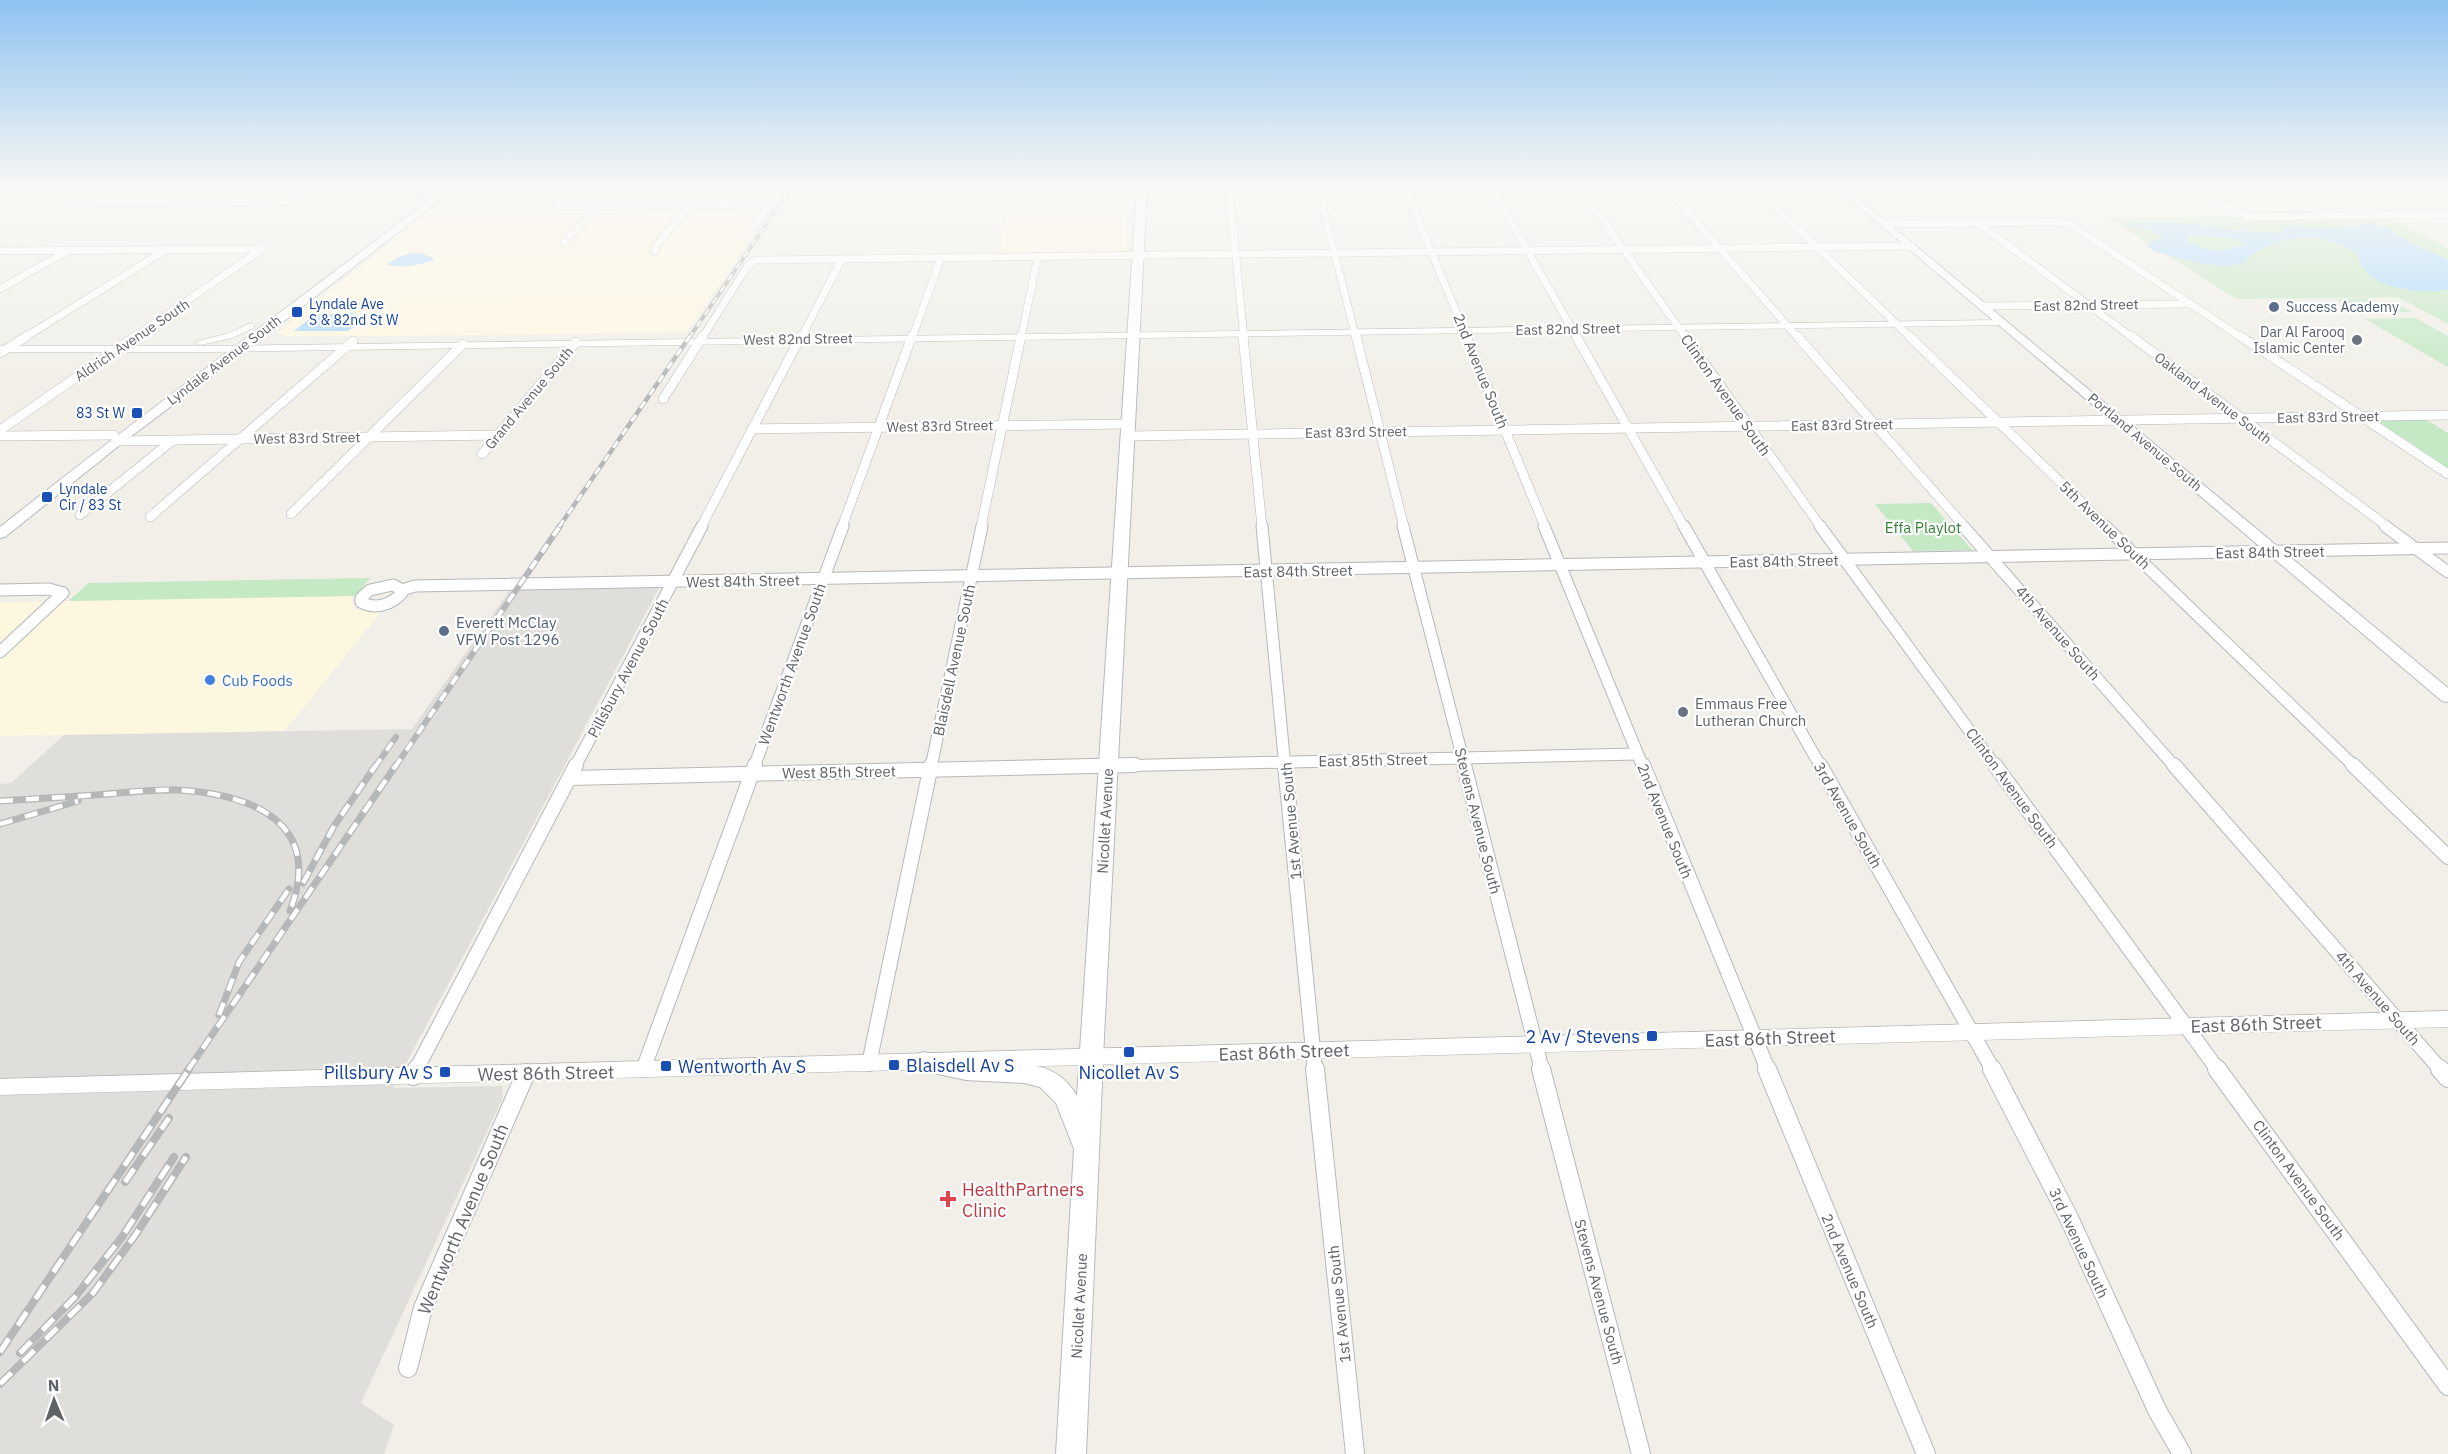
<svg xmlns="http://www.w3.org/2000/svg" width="2448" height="1454" viewBox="0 0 2448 1454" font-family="'IBM Plex Sans',sans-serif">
<rect width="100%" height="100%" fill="#f1efe8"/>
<g fill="#fef7e0">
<polygon points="544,188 723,188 709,205 766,205 748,231 756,231 687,332 393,336 288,336 277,333 450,195 476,189"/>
<polygon points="1127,201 1126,252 999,254 1010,204"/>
<polygon points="350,594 354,609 381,612 285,731 0,736 0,603"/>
</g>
<polygon fill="#e0deda" points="659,588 393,1088 502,1086 503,1097 361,1403 394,1425 384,1454 0,1454 0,784 11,783 64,735 412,729 510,590"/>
<g fill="#c5e8c5">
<polygon points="1236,188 1307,188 1311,204 1238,204"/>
<polygon points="2240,217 2385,217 2448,248 2448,324 2398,297 2236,299 2108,218"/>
<polygon points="2368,298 2375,302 2391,301 2413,312 2363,314 2335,299"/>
<polygon points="2416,318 2448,336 2448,367 2365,319"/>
<polygon points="2425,419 2448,433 2448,468 2376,420"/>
<polygon points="1931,503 1972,550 1913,551 1875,504"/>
<polygon points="370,578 356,596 68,601 89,583"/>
</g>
<g fill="#aadaff" fill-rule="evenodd">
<path d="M2165,222C2206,224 2245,234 2285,233L2283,229L2285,227L2329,228L2370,224L2385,227L2415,245L2448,260V289C2422,296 2360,288 2358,254C2328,233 2288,232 2258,251C2250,256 2244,264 2235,265C2209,268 2179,258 2154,251L2146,245L2162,238V236L2149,230L2120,224ZM2190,235L2237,239L2245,244C2227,252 2199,253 2185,238Z"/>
<path d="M412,253H421L435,259C424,265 398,269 387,264L399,257Z"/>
<polygon points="356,313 345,323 364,323 347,331 294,331 314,315"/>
</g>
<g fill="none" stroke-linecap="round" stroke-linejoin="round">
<g stroke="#b5b8bc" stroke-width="8">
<g id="minor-far4">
<polyline points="1229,188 1244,338"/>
<polyline points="1318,188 1356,338"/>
<polyline points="1405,188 1467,338"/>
<polyline points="1492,188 1577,338"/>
<polyline points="1580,188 1686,338"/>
<polyline points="1667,188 1798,338"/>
<polyline points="2193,188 2248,217 2448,214"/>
<polyline points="1762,194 1911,338"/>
<polyline points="66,203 280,202 293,199 311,188"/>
<polyline points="66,203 93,188"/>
<polyline points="718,205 730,188"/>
<polyline points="557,206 770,204"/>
<polyline points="1978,223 2133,338"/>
<polyline points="1886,224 2058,222 2071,225 2242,338"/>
<polyline points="753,228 770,204"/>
<polyline points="564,242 600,205"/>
<polyline points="0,251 262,249"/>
<polyline points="655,252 656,245 691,205"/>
<polyline points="0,289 69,250"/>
<polyline points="1982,306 2190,304"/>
<polyline points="24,338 167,249"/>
<polyline points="133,338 262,249"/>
<polyline points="702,338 747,267 755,260 1911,246"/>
<polyline points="801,338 842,259"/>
<polyline points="912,338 941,258"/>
<polyline points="1021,338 1038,256"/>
</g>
</g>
<g stroke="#b5b8bc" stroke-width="10">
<g id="minor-far3">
<polyline points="1243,336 1262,527"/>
<polyline points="1356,336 1404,527"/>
<polyline points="1466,336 1545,527"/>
<polyline points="1576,336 1684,527"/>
<polyline points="1685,336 1821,527"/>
<polyline points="1797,336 1965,527"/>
<polyline points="1909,336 2107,527"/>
<polyline points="2131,336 2388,527"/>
<polyline points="2240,336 2448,474"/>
<polyline points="0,353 27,336"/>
<polyline points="663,399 703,336"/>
<polyline points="752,429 1129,424"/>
<polyline points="0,430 136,336"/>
<polyline points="0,436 114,435"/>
<polyline points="1128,436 2448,415"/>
<polyline points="116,441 497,435"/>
<polyline points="482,454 576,342"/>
<polyline points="291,514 463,344"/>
<polyline points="80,515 173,440"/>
<polyline points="150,517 353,341"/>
<polyline points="701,527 801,336"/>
<polyline points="842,527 912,336"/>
<polyline points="981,527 1021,336"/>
</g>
</g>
<g stroke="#b5b8bc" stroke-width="13">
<g id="minor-far2">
<polyline points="1262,526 1285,767"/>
<polyline points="1403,526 1465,767"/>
<polyline points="1544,526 1643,767"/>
<polyline points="1684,526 1821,767"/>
<polyline points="1820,526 1996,767"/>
<polyline points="1963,526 2175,767"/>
<polyline points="2105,526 2355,767"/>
<polyline points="2385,526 2448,572"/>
<path d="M393,585L402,590V593C391,605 375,610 361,602V598L370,590Z"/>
<polyline points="0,590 49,589 63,593"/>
<polyline points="402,590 415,586 2448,548"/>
<polyline points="0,652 63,593"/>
<polyline points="575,767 702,526"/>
<polyline points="754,767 843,526"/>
<polyline points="931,767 982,526"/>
<polyline points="1068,767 1637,754"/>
</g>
</g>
<g stroke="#b5b8bc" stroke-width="16">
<g id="minor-far1">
<polyline points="1285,765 1315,1070"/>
<polyline points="1464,765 1542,1070"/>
<polyline points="1643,765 1768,1070"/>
<polyline points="1820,765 1993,1070"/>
<polyline points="1995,765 2218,1070"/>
<polyline points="2174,765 2441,1070"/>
<polyline points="2353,765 2448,857"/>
<polyline points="570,778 1135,765"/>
<polyline points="869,1064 931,765"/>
<polyline points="416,1070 576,765"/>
<polyline points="643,1070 755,765"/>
</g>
</g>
<g stroke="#b5b8bc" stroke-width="20">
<g id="minor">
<polyline points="1315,1069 1355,1454"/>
<polyline points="1541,1069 1641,1454"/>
<polyline points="1767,1069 1926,1454"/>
<polyline points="1992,1069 2069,1218 2157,1410 2182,1454"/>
<polyline points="2217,1069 2448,1386"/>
<polyline points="2440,1069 2448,1078"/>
<polyline points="413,1076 417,1069"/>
<polyline points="408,1368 423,1308 526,1073"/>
</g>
</g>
<g stroke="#b5b8bc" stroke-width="1">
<g id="tertiary">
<polygon points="2002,320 2007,323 2005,325 211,352 0,352 0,346 211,346"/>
<polygon points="251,323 254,324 254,328 232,338 200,345 195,342 226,334"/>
<polygon points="2448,1011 2448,1027 0,1095 0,1079"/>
</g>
</g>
<g stroke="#b6babf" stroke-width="2">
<g id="secondary">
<polygon points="403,188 425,189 426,198 418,200 417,193"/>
<path d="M445,188H454L453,190L475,188L441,199L275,328L121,444L5,537L0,538V527C146,411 297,301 445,188Z"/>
<path d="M1137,188H1147L1104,1037L1086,1454H1056L1074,1149L1056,1103L1040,1087L1024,1083L966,1080L915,1069L911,1062L915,1055L923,1052C943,1057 962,1061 983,1063C1021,1066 1054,1057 1077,1096Z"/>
<polygon points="1837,188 1846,188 2448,688 2448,702 2442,701"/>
</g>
</g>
<use href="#minor-far4" stroke="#fff" stroke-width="7"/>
<use href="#minor-far3" stroke="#fff" stroke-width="9"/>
<use href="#minor-far2" stroke="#fff" stroke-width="11"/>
<use href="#minor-far1" stroke="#fff" stroke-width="14"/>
<use href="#minor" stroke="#fff" stroke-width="18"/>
<use href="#tertiary" fill="#fff" fill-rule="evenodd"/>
<use href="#secondary" fill="#fff" fill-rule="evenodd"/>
<g stroke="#b6b7b8" stroke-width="4">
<polyline id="rail-far4" points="689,338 791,188"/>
</g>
<g stroke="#b6b7b8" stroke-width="4.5">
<polyline id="rail-far3" points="559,527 690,336"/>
</g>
<g stroke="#b6b7b8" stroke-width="6">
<g id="rail-far2">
<polyline points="375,767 396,737"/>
<polyline points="395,767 560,526"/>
</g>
</g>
<g stroke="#b6b7b8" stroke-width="7">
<g id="rail-far1">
<path d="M0,801C32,799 64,797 96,795C122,793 151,789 177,790C253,794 324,823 290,911"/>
<polyline points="0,824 78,801"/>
<polyline points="303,883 334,826 376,765"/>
<polyline points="219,1015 239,962 289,889"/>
<polyline points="188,1070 396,765"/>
</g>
</g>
<g stroke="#b6b7b8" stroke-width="8">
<g id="rail">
<polyline points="125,1182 169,1118"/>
<polyline points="0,1352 189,1069"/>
<polyline points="20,1353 75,1297 122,1237 174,1157"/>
<polyline points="0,1384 93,1293 134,1237 186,1157"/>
</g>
</g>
<use href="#rail-far4" stroke="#fff" stroke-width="2" stroke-dasharray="7" stroke-linecap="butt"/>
<use href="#rail-far3" stroke="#fff" stroke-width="3" stroke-dasharray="8" stroke-linecap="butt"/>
<use href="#rail-far2" stroke="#fff" stroke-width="4" stroke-dasharray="10" stroke-linecap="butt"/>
<use href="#rail-far1" stroke="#fff" stroke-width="4.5" stroke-dasharray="13" stroke-linecap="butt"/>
<use href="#rail" stroke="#fff" stroke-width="5" stroke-dasharray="16" stroke-linecap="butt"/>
</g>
<linearGradient id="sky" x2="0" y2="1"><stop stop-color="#8fc3f1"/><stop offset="0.48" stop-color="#f9f8f5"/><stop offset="1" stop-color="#f9f8f5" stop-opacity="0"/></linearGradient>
<rect width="2448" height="391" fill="url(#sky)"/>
<g fill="#5c6f8a" stroke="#fff" stroke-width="2">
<circle cx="2274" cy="307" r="6"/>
<circle cx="444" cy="631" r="6"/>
</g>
<g fill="#1a4fb4" stroke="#fff" stroke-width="2">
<rect x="291" y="306" width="12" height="12" rx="3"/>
<rect x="131" y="407" width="12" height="12" rx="3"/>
<rect x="41" y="491" width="12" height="12" rx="3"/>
<rect x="1646" y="1030" width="12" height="12" rx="3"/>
<rect x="1123" y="1046" width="12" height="12" rx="3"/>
<rect x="888" y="1059" width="12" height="12" rx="3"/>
<rect x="660" y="1060" width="12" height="12" rx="3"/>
<rect x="439" y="1066" width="12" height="12" rx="3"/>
</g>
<g fill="#6b7280" stroke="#fff" stroke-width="2">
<circle cx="2357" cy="340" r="6"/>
<circle cx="1683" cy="712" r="6"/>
</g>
<circle fill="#3f7fe0" stroke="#fff" stroke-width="2" cx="210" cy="680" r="6"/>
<path fill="#e0444e" stroke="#fff" stroke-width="2" d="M945 1190h6v6h6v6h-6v6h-6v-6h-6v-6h6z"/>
<g text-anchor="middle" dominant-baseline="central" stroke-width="4.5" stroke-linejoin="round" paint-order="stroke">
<g font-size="14" fill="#164399" stroke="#fff" text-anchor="start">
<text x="309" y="304">Lyndale Ave<tspan x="309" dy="16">S &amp; 82nd St W</tspan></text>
<text x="125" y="413" text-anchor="end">83 St W</text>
<text x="59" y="489">Lyndale<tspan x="59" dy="16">Cir / 83 St</tspan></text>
</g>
<g font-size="14" fill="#5f6368" stroke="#fff">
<text transform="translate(2086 305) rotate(-1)">East 82nd Street</text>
<text transform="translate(1568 329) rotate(-1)">East 82nd Street</text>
<text transform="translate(798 339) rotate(-1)">West 82nd Street</text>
<text transform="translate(132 340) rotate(-34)">Aldrich Avenue South</text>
<text transform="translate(224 360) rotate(-37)">Lyndale Avenue South</text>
<text transform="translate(529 398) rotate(-50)">Grand Avenue South</text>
<text transform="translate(2213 398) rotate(37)">Oakland Avenue South</text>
<text transform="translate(2328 417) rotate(-1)">East 83rd Street</text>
<text transform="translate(1842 425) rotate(-1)">East 83rd Street</text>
<text transform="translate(940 426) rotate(-1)">West 83rd Street</text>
<text transform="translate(1356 432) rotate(-1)">East 83rd Street</text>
<text transform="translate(307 438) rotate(-1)">West 83rd Street</text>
<text transform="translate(2145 442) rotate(40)">Portland Avenue South</text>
</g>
<g font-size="14" fill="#4e5e75" stroke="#fff" text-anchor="start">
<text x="2286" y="307">Success Academy</text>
</g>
<g font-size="14" fill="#5b616d" stroke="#fff" text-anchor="end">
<text x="2345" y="332">Dar Al Farooq<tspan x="2345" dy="16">Islamic Center</tspan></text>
</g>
<g font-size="15" fill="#5f6368" stroke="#fff">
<text transform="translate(1481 371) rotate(68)">2nd Avenue South</text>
<text transform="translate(1726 395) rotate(55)">Clinton Avenue South</text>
<text transform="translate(2105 525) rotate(44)">5th Avenue South</text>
<text transform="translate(2270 552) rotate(-1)">East 84th Street</text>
<text transform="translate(1784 561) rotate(-1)">East 84th Street</text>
<text transform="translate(1298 571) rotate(-1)">East 84th Street</text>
<text transform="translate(743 581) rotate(-1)">West 84th Street</text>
<text transform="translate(2058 633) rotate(49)">4th Avenue South</text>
<text transform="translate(954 660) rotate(-78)">Blaisdell Avenue South</text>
<text transform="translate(792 664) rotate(-70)">Wentworth Avenue South</text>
<text transform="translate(628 668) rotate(-62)">Pillsbury Avenue South</text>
<text transform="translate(1373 760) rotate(-1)">East 85th Street</text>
<text transform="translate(839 772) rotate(-1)">West 85th Street</text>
<text transform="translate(2012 788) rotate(54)">Clinton Avenue South</text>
<text transform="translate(1848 815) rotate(60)">3rd Avenue South</text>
<text transform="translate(1105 821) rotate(-87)">Nicollet Avenue</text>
<text transform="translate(1291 821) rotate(-95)">1st Avenue South</text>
<text transform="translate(1478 821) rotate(76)">Stevens Avenue South</text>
<text transform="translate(1665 821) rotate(68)">2nd Avenue South</text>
<text transform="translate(2378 998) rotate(49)">4th Avenue South</text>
<text transform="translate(2299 1180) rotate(54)">Clinton Avenue South</text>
<text transform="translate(2079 1243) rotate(65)">3rd Avenue South</text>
<text transform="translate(1850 1271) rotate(67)">2nd Avenue South</text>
<text transform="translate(1599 1292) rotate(75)">Stevens Avenue South</text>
<text transform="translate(1339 1304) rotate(-96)">1st Avenue South</text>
<text transform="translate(1079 1306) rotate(-87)">Nicollet Avenue</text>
</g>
<g font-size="15" fill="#348238" stroke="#fff">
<text x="1923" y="527">Effa Playlot</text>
</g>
<g font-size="15" fill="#4e5e75" stroke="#fff" text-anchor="start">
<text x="456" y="622">Everett McClay<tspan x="456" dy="17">VFW Post 1296</tspan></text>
</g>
<g font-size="15" fill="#366cbe" stroke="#fff" text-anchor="start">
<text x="222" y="680">Cub Foods</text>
</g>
<g font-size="15" fill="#5b616d" stroke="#fff" text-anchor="start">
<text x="1695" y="703">Emmaus Free<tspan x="1695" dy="17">Lutheran Church</tspan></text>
</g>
<g font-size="18" fill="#5f6368" stroke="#fff">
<text transform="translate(2256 1024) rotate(-2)">East 86th Street</text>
<text transform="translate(1770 1038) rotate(-2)">East 86th Street</text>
<text transform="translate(1284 1052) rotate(-2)">East 86th Street</text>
<text transform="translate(546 1073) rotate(-1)">West 86th Street</text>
<text transform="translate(463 1219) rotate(-67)">Wentworth Avenue South</text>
</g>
<g font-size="18" fill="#164399" stroke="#fff" text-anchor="end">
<text x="1640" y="1036">2 Av / Stevens</text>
<text x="906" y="1065" text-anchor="start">Blaisdell Av S</text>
<text x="678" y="1066" text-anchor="start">Wentworth Av S</text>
<text x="433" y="1072">Pillsbury Av S</text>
<text x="1129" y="1072" text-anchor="middle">Nicollet Av S</text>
</g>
<g font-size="18" fill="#be3a42" stroke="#fff" text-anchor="start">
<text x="962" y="1189">HealthPartners<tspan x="962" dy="21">Clinic</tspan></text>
</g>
</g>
<g transform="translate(54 1400) rotate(358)" stroke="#ffffff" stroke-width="4.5" paint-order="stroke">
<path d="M0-4.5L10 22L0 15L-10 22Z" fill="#5f6368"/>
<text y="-9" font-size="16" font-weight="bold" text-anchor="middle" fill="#5f6368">N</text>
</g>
</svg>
